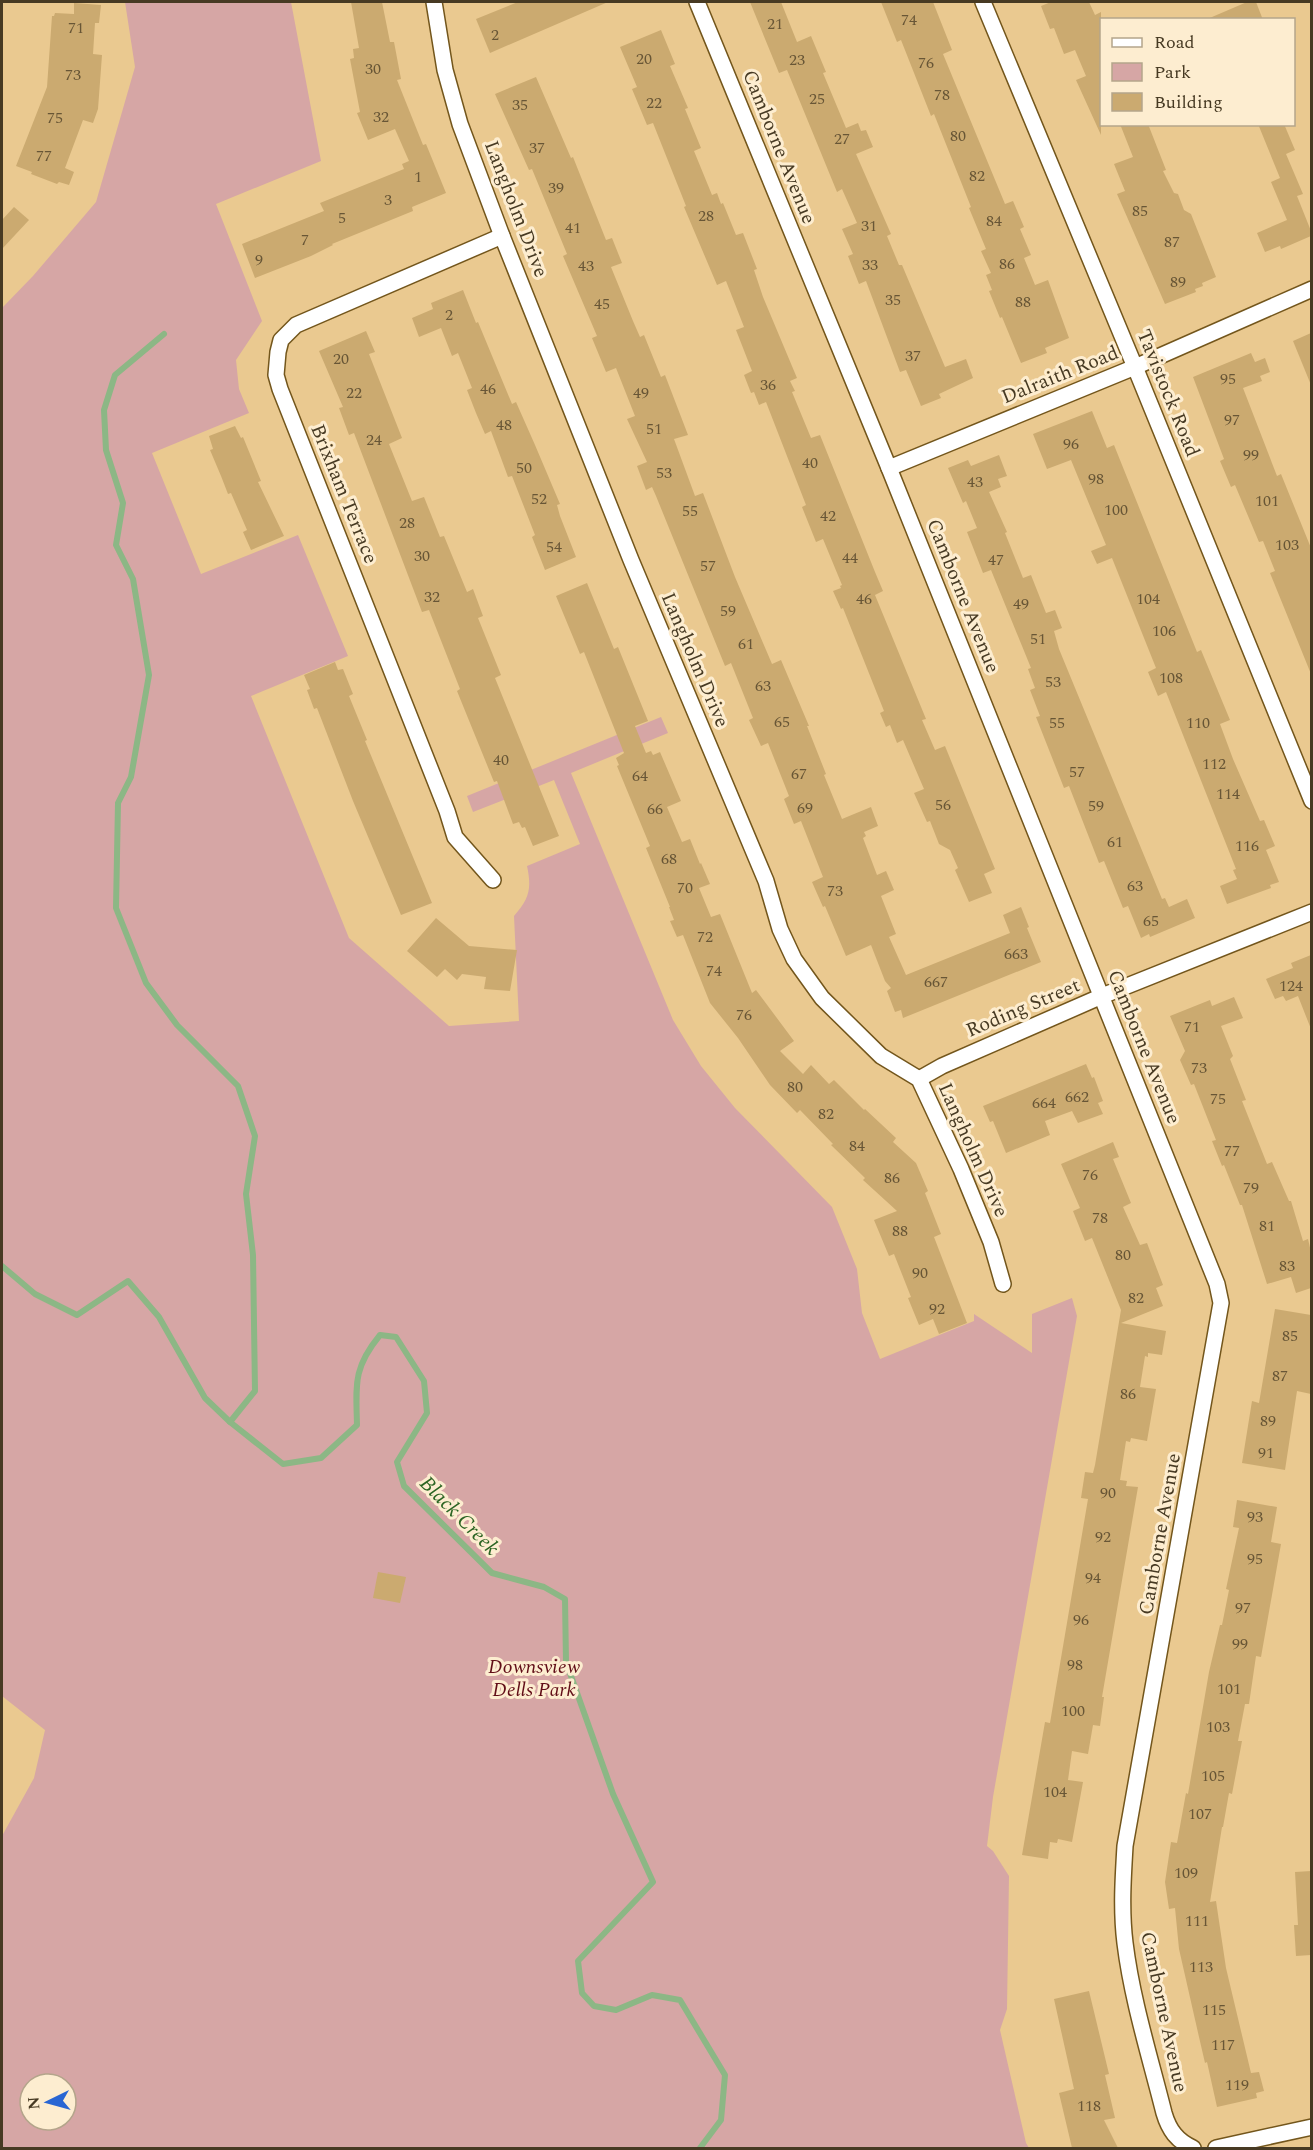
<svg xmlns="http://www.w3.org/2000/svg" width="1313" height="2150" viewBox="0 0 1313 2150" font-family="Spectral,serif">
<rect width="100%" height="100%" fill="#eac990"/>
<path fill="#d6a6a5" fill-rule="evenodd" d="M125,2H291L321,161L216,204L262,321L236,360L239,389L249,413L152,453L201,574L298,535L348,656L251,696L349,938L449,1026L519,1021L514,916C529,899 532,889 527,866L580,844L554,780L473,812L467,796L661,717L668,733L571,773L673,1020L701,1066L735,1108L832,1207L857,1269L862,1313L880,1359L974,1321V1314L1032,1353V1314L1072,1298L1077,1316L993,1797L987,1846L993,1851L1009,1876L1007,2009L1000,2030L1026,2143L1029,2148H2V1836L34,1778L45,1730L2,1696V308L33,276L96,202L135,67ZM30,2084H66V2120H30Z"/>
<g fill="none" stroke-linecap="round" stroke-linejoin="round">
<g stroke="#8cb785" stroke-width="6">
<polyline points="164,334 115,375 104,410 106,450 123,503 116,545 133,579 149,675 131,777 118,803 116,908 146,983 177,1025 238,1086 255,1136 246,1194 253,1255 255,1391 230,1422"/>
<path d="M2,1266L35,1294L77,1315L128,1281L159,1317L205,1398L230,1422L283,1464L321,1458L357,1425C356,1384 353,1368 380,1335L396,1337L424,1381L427,1413L397,1462L404,1486L492,1573L544,1587L565,1599L566,1662L613,1794L653,1882L578,1961L582,1993L594,2006L616,2010L652,1995L680,2000L725,2075L721,2120L700,2148"/>
</g>
</g>
<g fill="#cbaa70">
<polygon points="351,2 382,2 390,42 394,42 401,79 397,80 423,145 426,144 446,193 412,207 413,211 332,244 333,245 311,256 255,278 242,244 324,211 320,203 404,169 402,164 409,161 395,129 368,140 357,113 360,112 350,59 354,58 353,49 359,48"/>
<polygon points="518,2 608,2 490,53 476,19"/>
<polygon points="750,2 781,2 797,42 811,36 826,72 823,73 846,128 858,123 861,131 866,130 873,147 856,154 891,234 887,236 899,265 902,265 945,367 966,359 973,378 939,394 941,398 921,406 906,370 900,372 866,281 859,284 848,256 853,254 842,229 857,223 842,189 837,192 787,70 779,73"/>
<polygon points="881,2 933,2 952,50 943,54 1005,204 1013,201 1024,227 1020,229 1031,255 1024,258 1035,285 1048,280 1069,338 1045,348 1047,353 1021,363 1002,317 1000,318 989,291 992,290 986,275 991,273 981,251 986,249 969,208 971,207 934,114 931,116 901,40 897,42"/>
<polygon points="1051,2 1089,2 1095,15 1101,12 1101,135 1076,80 1086,76 1075,50 1064,54 1054,28 1050,29 1041,6"/>
<polygon points="1247,2 1256,2 1263,20 1205,20"/>
<polygon points="74,3 101,5 99,23 95,23 93,54 102,55 98,109 93,123 83,120 65,168 74,172 69,185 59,182 57,184 31,174 32,172 16,166 47,87 52,16 54,16 55,13 74,14"/>
<polygon points="661,30 675,64 670,66 688,108 685,109 701,148 694,151 712,195 717,193 721,204 723,203 736,235 743,233 757,269 754,270 763,297 797,378 790,381 795,391 792,392 811,438 820,435 875,572 883,591 875,595 926,719 922,720 935,750 945,746 995,869 984,874 992,893 969,902 955,870 958,868 950,850 939,844 930,821 927,822 914,793 924,789 903,740 897,743 890,725 886,727 880,713 884,711 843,608 841,609 833,591 841,588 840,586 842,585 823,539 816,542 802,507 806,505 766,402 759,405 754,392 751,393 744,375 752,371 736,330 744,327 726,281 717,285 684,207 686,206 653,123 647,125 632,89 637,87 620,47"/>
<polygon points="536,77 571,158 573,157 606,240 612,238 622,263 611,267 633,321 640,337 644,335 661,377 665,375 688,435 674,439 695,496 703,493 735,577 772,664 781,660 809,726 807,726 826,774 824,775 842,819 871,807 878,826 864,832 866,836 863,838 877,875 886,871 894,890 881,896 896,934 889,937 906,975 1010,933 1003,915 1021,907 1029,927 1027,928 1041,962 903,1018 901,1010 895,1012 887,991 891,988 885,981 871,945 846,956 825,906 823,907 812,882 823,877 801,821 794,824 784,799 789,796 768,743 761,746 749,720 753,718 731,663 725,666 656,496 652,487 646,490 637,466 647,462 627,419 635,416 616,368 606,372 592,338 597,336 563,256 567,254 532,169 529,170 495,94"/>
<polygon points="1120,124 1148,124 1166,170 1163,171 1174,193 1178,194 1184,210 1191,214 1216,277 1202,283 1203,286 1195,289 1196,292 1165,304 1117,194 1125,191 1114,164 1133,157"/>
<polygon points="1258,124 1284,124 1295,150 1286,154 1303,194 1297,196 1311,231 1311,236 1281,249 1280,246 1265,252 1257,233 1287,220 1271,182 1280,178"/>
<polygon points="14,207 29,220 2,249 2,220"/>
<polygon points="463,290 476,323 478,322 512,404 516,402 535,445 560,504 557,505 560,516 576,557 545,570 532,537 535,535 512,476 508,477 491,431 485,434 476,413 467,390 472,388 458,353 452,356 441,328 419,337 412,318 433,309 431,303"/>
<polygon points="366,331 375,352 369,354 402,438 389,444 412,501 424,497 440,537 444,536 467,592 473,589 483,616 478,618 501,675 495,678 559,836 533,846 525,827 522,828 519,822 513,824 497,781 494,782 457,691 460,689 429,610 422,612 354,433 349,435 339,408 343,407 319,351"/>
<polygon points="1311,333 1311,385 1293,341"/>
<polygon points="1251,353 1255,362 1265,358 1270,372 1260,376 1262,381 1243,388 1277,476 1281,474 1311,548 1311,674 1270,573 1275,571 1263,541 1259,542 1235,485 1231,487 1220,461 1224,459 1193,377"/>
<polygon points="1092,411 1107,448 1114,445 1197,652 1201,650 1230,720 1220,724 1233,759 1260,821 1264,820 1275,846 1266,850 1279,882 1270,885 1271,888 1227,904 1220,886 1237,879 1233,870 1236,869 1166,692 1158,696 1148,672 1156,668 1112,558 1097,564 1091,551 1106,545 1071,460 1047,469 1033,434"/>
<polygon points="235,426 241,438 243,437 261,481 258,482 284,536 251,550 243,532 247,530 231,493 228,494 221,476 210,450 213,449 209,436"/>
<polygon points="999,455 1007,476 998,479 1001,487 989,492 1007,532 1005,533 1023,578 1031,575 1046,613 1055,610 1062,628 1054,631 1059,649 1162,899 1165,898 1169,907 1187,899 1195,918 1150,937 1149,934 1141,938 1128,906 1123,908 1104,861 1099,863 1069,786 1064,788 1036,717 1040,716 1030,690 1035,688 1028,669 1031,668 991,570 983,573 967,532 977,528 966,501 963,503 948,468 968,460 971,466"/>
<polygon points="587,583 614,649 618,647 648,721 635,726 646,753 651,751 653,755 660,752 681,801 667,807 682,842 690,839 700,864 701,863 710,884 699,888 711,917 720,914 752,993 756,990 794,1041 780,1051 803,1074 811,1065 829,1084 834,1080 864,1110 865,1109 896,1138 893,1142 916,1163 928,1191 925,1193 941,1234 934,1237 967,1323 939,1334 933,1319 919,1325 908,1298 911,1297 894,1254 889,1256 874,1220 897,1211 863,1180 865,1178 831,1145 833,1144 800,1110 797,1113 770,1085 738,1038 710,1003 683,935 677,937 670,921 674,920 669,907 670,907 646,848 650,846 617,766 619,765 616,758 624,753 584,652 580,654 556,596"/>
<polygon points="335,662 338,670 343,669 353,694 349,696 367,740 365,741 432,903 401,915 353,801 317,708 314,709 307,690 310,689 304,675"/>
<polygon points="436,918 469,946 517,950 510,991 484,989 486,977 462,974 457,980 445,969 437,977 407,951"/>
<polygon points="1311,955 1311,1029 1298,996 1286,1001 1283,996 1275,999 1266,979 1293,968 1291,963"/>
<polygon points="1234,997 1243,1018 1221,1026 1233,1056 1230,1059 1246,1100 1242,1101 1267,1164 1272,1162 1289,1201 1291,1201 1303,1241 1308,1239 1311,1252 1311,1288 1296,1293 1291,1277 1267,1284 1242,1205 1240,1205 1224,1165 1222,1166 1212,1141 1216,1140 1194,1084 1191,1085 1180,1060 1185,1051 1170,1016 1210,1000 1212,1006"/>
<polygon points="1086,1064 1092,1078 1094,1077 1103,1101 1098,1103 1103,1114 1078,1123 1072,1111 1045,1121 1050,1135 1006,1153 993,1121 990,1122 983,1106"/>
<polygon points="1113,1142 1119,1157 1113,1159 1131,1203 1123,1207 1140,1245 1147,1243 1163,1285 1156,1288 1163,1306 1121,1323 1166,1331 1162,1355 1148,1353 1148,1357 1145,1356 1140,1387 1156,1389 1147,1441 1131,1438 1130,1442 1126,1441 1120,1480 1127,1481 1126,1486 1138,1487 1102,1697 1104,1697 1100,1726 1093,1725 1088,1754 1072,1751 1068,1780 1083,1782 1072,1842 1058,1839 1057,1843 1050,1842 1048,1859 1022,1855 1045,1722 1050,1723 1088,1499 1081,1498 1085,1472 1093,1473 1095,1465 1121,1310 1092,1238 1085,1241 1073,1211 1080,1208 1061,1164"/>
<polygon points="1275,1309 1311,1315 1311,1394 1297,1391 1285,1470 1242,1463 1252,1401 1259,1403"/>
<polygon points="1237,1500 1277,1507 1271,1542 1281,1544 1261,1657 1256,1656 1249,1704 1245,1704 1238,1741 1242,1741 1232,1794 1229,1793 1223,1827 1222,1827 1210,1902 1216,1901 1226,1968 1251,2073 1259,2072 1264,2091 1256,2093 1257,2098 1217,2107 1207,2062 1205,2063 1199,2037 1179,1949 1175,1908 1169,1909 1165,1882 1171,1842 1177,1843 1186,1793 1188,1794 1209,1672 1220,1625 1222,1625 1229,1590 1226,1589 1239,1528 1233,1527"/>
<polygon points="378,1572 406,1577 400,1603 373,1598"/>
<polygon points="1311,1871 1311,1955 1296,1956 1294,1925 1298,1925 1295,1872"/>
<polygon points="1089,1991 1109,2074 1105,2075 1115,2118 1104,2120 1118,2148 1072,2148 1059,2093 1074,2089 1054,1999"/>
</g>
<g fill="none" stroke-linecap="round" stroke-linejoin="round">
<g stroke="#73561c" stroke-width="18">
<g id="street">
<polyline points="434,2 445,70 460,124 502,236 631,560 766,881 780,929 794,959 822,998 881,1056 919,1079 961,1169 991,1242 1003,1284"/>
<path d="M697,2L889,468L1217,1284L1221,1303L1125,1846C1123,1879 1121,1911 1125,1943C1132,2000 1150,2057 1164,2113C1169,2130 1177,2141 1193,2148"/>
<polyline points="983,2 1135,367 1312,801"/>
<polyline points="889,468 1135,367 1312,289"/>
<polyline points="493,880 455,837 447,811 280,389 276,375 278,352 281,340 296,325 502,236"/>
<polyline points="919,1079 942,1066 1102,996 1312,912"/>
<polyline points="1216,2148 1312,2127"/>
</g>
</g>
<use href="#street" stroke="#fff" stroke-width="15"/>
</g>
<g text-anchor="middle" dominant-baseline="central" stroke-width="6" stroke-linejoin="round" paint-order="stroke">
<g font-size="16" fill="#685636">
<text x="909" y="20">74</text>
<text x="775" y="24">21</text>
<text x="76" y="28">71</text>
<text x="495" y="35">2</text>
<text x="644" y="59">20</text>
<text x="797" y="60">23</text>
<text x="926" y="63">76</text>
<text x="373" y="69">30</text>
<text x="73" y="75">73</text>
<text x="942" y="95">78</text>
<text x="817" y="99">25</text>
<text x="654" y="103">22</text>
<text x="520" y="105">35</text>
<text x="381" y="117">32</text>
<text x="55" y="118">75</text>
<text x="958" y="136">80</text>
<text x="842" y="139">27</text>
<text x="537" y="148">37</text>
<text x="44" y="156">77</text>
<text x="977" y="176">82</text>
<text x="418" y="177">1</text>
<text x="556" y="188">39</text>
<text x="388" y="200">3</text>
<text x="1140" y="211">85</text>
<text x="706" y="216">28</text>
<text x="342" y="218">5</text>
<text x="994" y="221">84</text>
<text x="869" y="226">31</text>
<text x="573" y="228">41</text>
<text x="305" y="240">7</text>
<text x="1172" y="242">87</text>
<text x="259" y="260">9</text>
<text x="1007" y="264">86</text>
<text x="870" y="265">33</text>
<text x="586" y="266">43</text>
<text x="1178" y="282">89</text>
<text x="893" y="300">35</text>
<text x="1023" y="302">88</text>
<text x="602" y="304">45</text>
<text x="449" y="315">2</text>
<text x="913" y="356">37</text>
<text x="341" y="359">20</text>
<text x="1228" y="379">95</text>
<text x="768" y="385">36</text>
<text x="488" y="389">46</text>
<text x="354" y="393">22</text>
<text x="641" y="393">49</text>
<text x="1232" y="420">97</text>
<text x="504" y="425">48</text>
<text x="654" y="429">51</text>
<text x="374" y="440">24</text>
<text x="1071" y="444">96</text>
<text x="1251" y="455">99</text>
<text x="810" y="463">40</text>
<text x="524" y="468">50</text>
<text x="664" y="473">53</text>
<text x="1096" y="479">98</text>
<text x="975" y="482">43</text>
<text x="539" y="499">52</text>
<text x="1267" y="501">101</text>
<text x="1116" y="510">100</text>
<text x="690" y="511">55</text>
<text x="828" y="516">42</text>
<text x="407" y="523">28</text>
<text x="1287" y="545">103</text>
<text x="554" y="547">54</text>
<text x="422" y="556">30</text>
<text x="850" y="558">44</text>
<text x="996" y="560">47</text>
<text x="708" y="566">57</text>
<text x="432" y="597">32</text>
<text x="864" y="599">46</text>
<text x="1148" y="599">104</text>
<text x="1021" y="604">49</text>
<text x="728" y="611">59</text>
<text x="1164" y="631">106</text>
<text x="1038" y="639">51</text>
<text x="746" y="644">61</text>
<text x="1171" y="678">108</text>
<text x="1053" y="682">53</text>
<text x="763" y="686">63</text>
<text x="782" y="722">65</text>
<text x="1057" y="723">55</text>
<text x="1198" y="723">110</text>
<text x="501" y="760">40</text>
<text x="1214" y="764">112</text>
<text x="1077" y="772">57</text>
<text x="799" y="774">67</text>
<text x="640" y="776">64</text>
<text x="1228" y="794">114</text>
<text x="943" y="805">56</text>
<text x="1096" y="806">59</text>
<text x="805" y="808">69</text>
<text x="655" y="809">66</text>
<text x="1115" y="842">61</text>
<text x="1247" y="846">116</text>
<text x="669" y="859">68</text>
<text x="1135" y="886">63</text>
<text x="685" y="888">70</text>
<text x="835" y="891">73</text>
<text x="1151" y="921">65</text>
<text x="705" y="937">72</text>
<text x="1016" y="954">663</text>
<text x="714" y="971">74</text>
<text x="936" y="982">667</text>
<text x="1291" y="986">124</text>
<text x="744" y="1015">76</text>
<text x="1192" y="1027">71</text>
<text x="1199" y="1068">73</text>
<text x="795" y="1087">80</text>
<text x="1077" y="1097">662</text>
<text x="1218" y="1099">75</text>
<text x="1044" y="1103">664</text>
<text x="826" y="1114">82</text>
<text x="857" y="1146">84</text>
<text x="1232" y="1151">77</text>
<text x="1090" y="1175">76</text>
<text x="892" y="1178">86</text>
<text x="1251" y="1188">79</text>
<text x="1100" y="1218">78</text>
<text x="1267" y="1226">81</text>
<text x="900" y="1231">88</text>
<text x="1123" y="1255">80</text>
<text x="1287" y="1266">83</text>
<text x="920" y="1273">90</text>
<text x="1136" y="1298">82</text>
<text x="937" y="1309">92</text>
<text x="1290" y="1336">85</text>
<text x="1280" y="1376">87</text>
<text x="1128" y="1394">86</text>
<text x="1268" y="1421">89</text>
<text x="1266" y="1453">91</text>
<text x="1108" y="1493">90</text>
<text x="1255" y="1517">93</text>
<text x="1103" y="1537">92</text>
<text x="1255" y="1559">95</text>
<text x="1093" y="1578">94</text>
<text x="1243" y="1608">97</text>
<text x="1081" y="1620">96</text>
<text x="1240" y="1644">99</text>
<text x="1075" y="1665">98</text>
<text x="1229" y="1689">101</text>
<text x="1073" y="1711">100</text>
<text x="1218" y="1727">103</text>
<text x="1213" y="1776">105</text>
<text x="1055" y="1792">104</text>
<text x="1200" y="1814">107</text>
<text x="1186" y="1873">109</text>
<text x="1197" y="1921">111</text>
<text x="1201" y="1967">113</text>
<text x="1214" y="2010">115</text>
<text x="1223" y="2045">117</text>
<text x="1237" y="2085">119</text>
<text x="1089" y="2106">118</text>
</g>
<g font-size="20" fill="#473a23" stroke="#fdedd0">
<text transform="translate(779 147) rotate(68)">Camborne Avenue</text>
<text transform="translate(516 209) rotate(69)">Langholm Drive</text>
<text transform="translate(1060 375) rotate(-22)">Dalraith Road</text>
<text transform="translate(1168 393) rotate(68)">Tavistock Road</text>
<text transform="translate(344 494) rotate(68)">Brixham Terrace</text>
<text transform="translate(963 596) rotate(68)">Camborne Avenue</text>
<text transform="translate(695 660) rotate(67)">Langholm Drive</text>
<text transform="translate(1023 1008) rotate(-23)">Roding Street</text>
<text transform="translate(1144 1047) rotate(68)">Camborne Avenue</text>
<text transform="translate(973 1150) rotate(66)">Langholm Drive</text>
<text transform="translate(1160 1534) rotate(-80)">Camborne Avenue</text>
<text transform="translate(1164 2012) rotate(78)">Camborne Avenue</text>
</g>
<g font-size="20" font-style="italic" fill="#610d17" stroke="#fdedd0">
<text x="534" y="1667">Downsview<tspan x="534" dy="23">Dells Park</tspan></text>
</g>
<g font-size="21" font-style="italic" fill="#2c6523" stroke="#fdedd0">
<text transform="translate(459 1516) rotate(45)">Black Creek</text>
</g>
</g>
<rect width="1313" height="2150" fill="none" stroke="#473a23" stroke-width="6"/>
<rect x="1100" y="18" width="195" height="108" fill="#fdedd0" stroke="#b4a58b" stroke-width="1.5"/>
<rect x="1112" y="38" width="30" height="9" fill="#ffffff" stroke="#b4a58b" stroke-width="1.5"/>
<text x="1154" y="48" font-size="18" fill="#473a23">Road</text>
<rect x="1112" y="63" width="30" height="18" fill="#d6a6a5" stroke="#b4a58b" stroke-width="1.5"/>
<text x="1154" y="78" font-size="18" fill="#473a23">Park</text>
<rect x="1112" y="93" width="30" height="18" fill="#cbaa70" stroke="#b4a58b" stroke-width="1.5"/>
<text x="1154" y="108" font-size="18" fill="#473a23">Building</text>
<g transform="translate(48 2102) rotate(265)"><circle r="28" fill="#fdedd0" stroke="#b4a58b" stroke-width="1.5"/>
<path d="M0-4.5L10 22L0 15L-10 22Z" fill="#2966d3"/>
<text y="-9" font-size="16" font-weight="bold" text-anchor="middle" fill="#473a23">N</text>
</g>
</svg>
